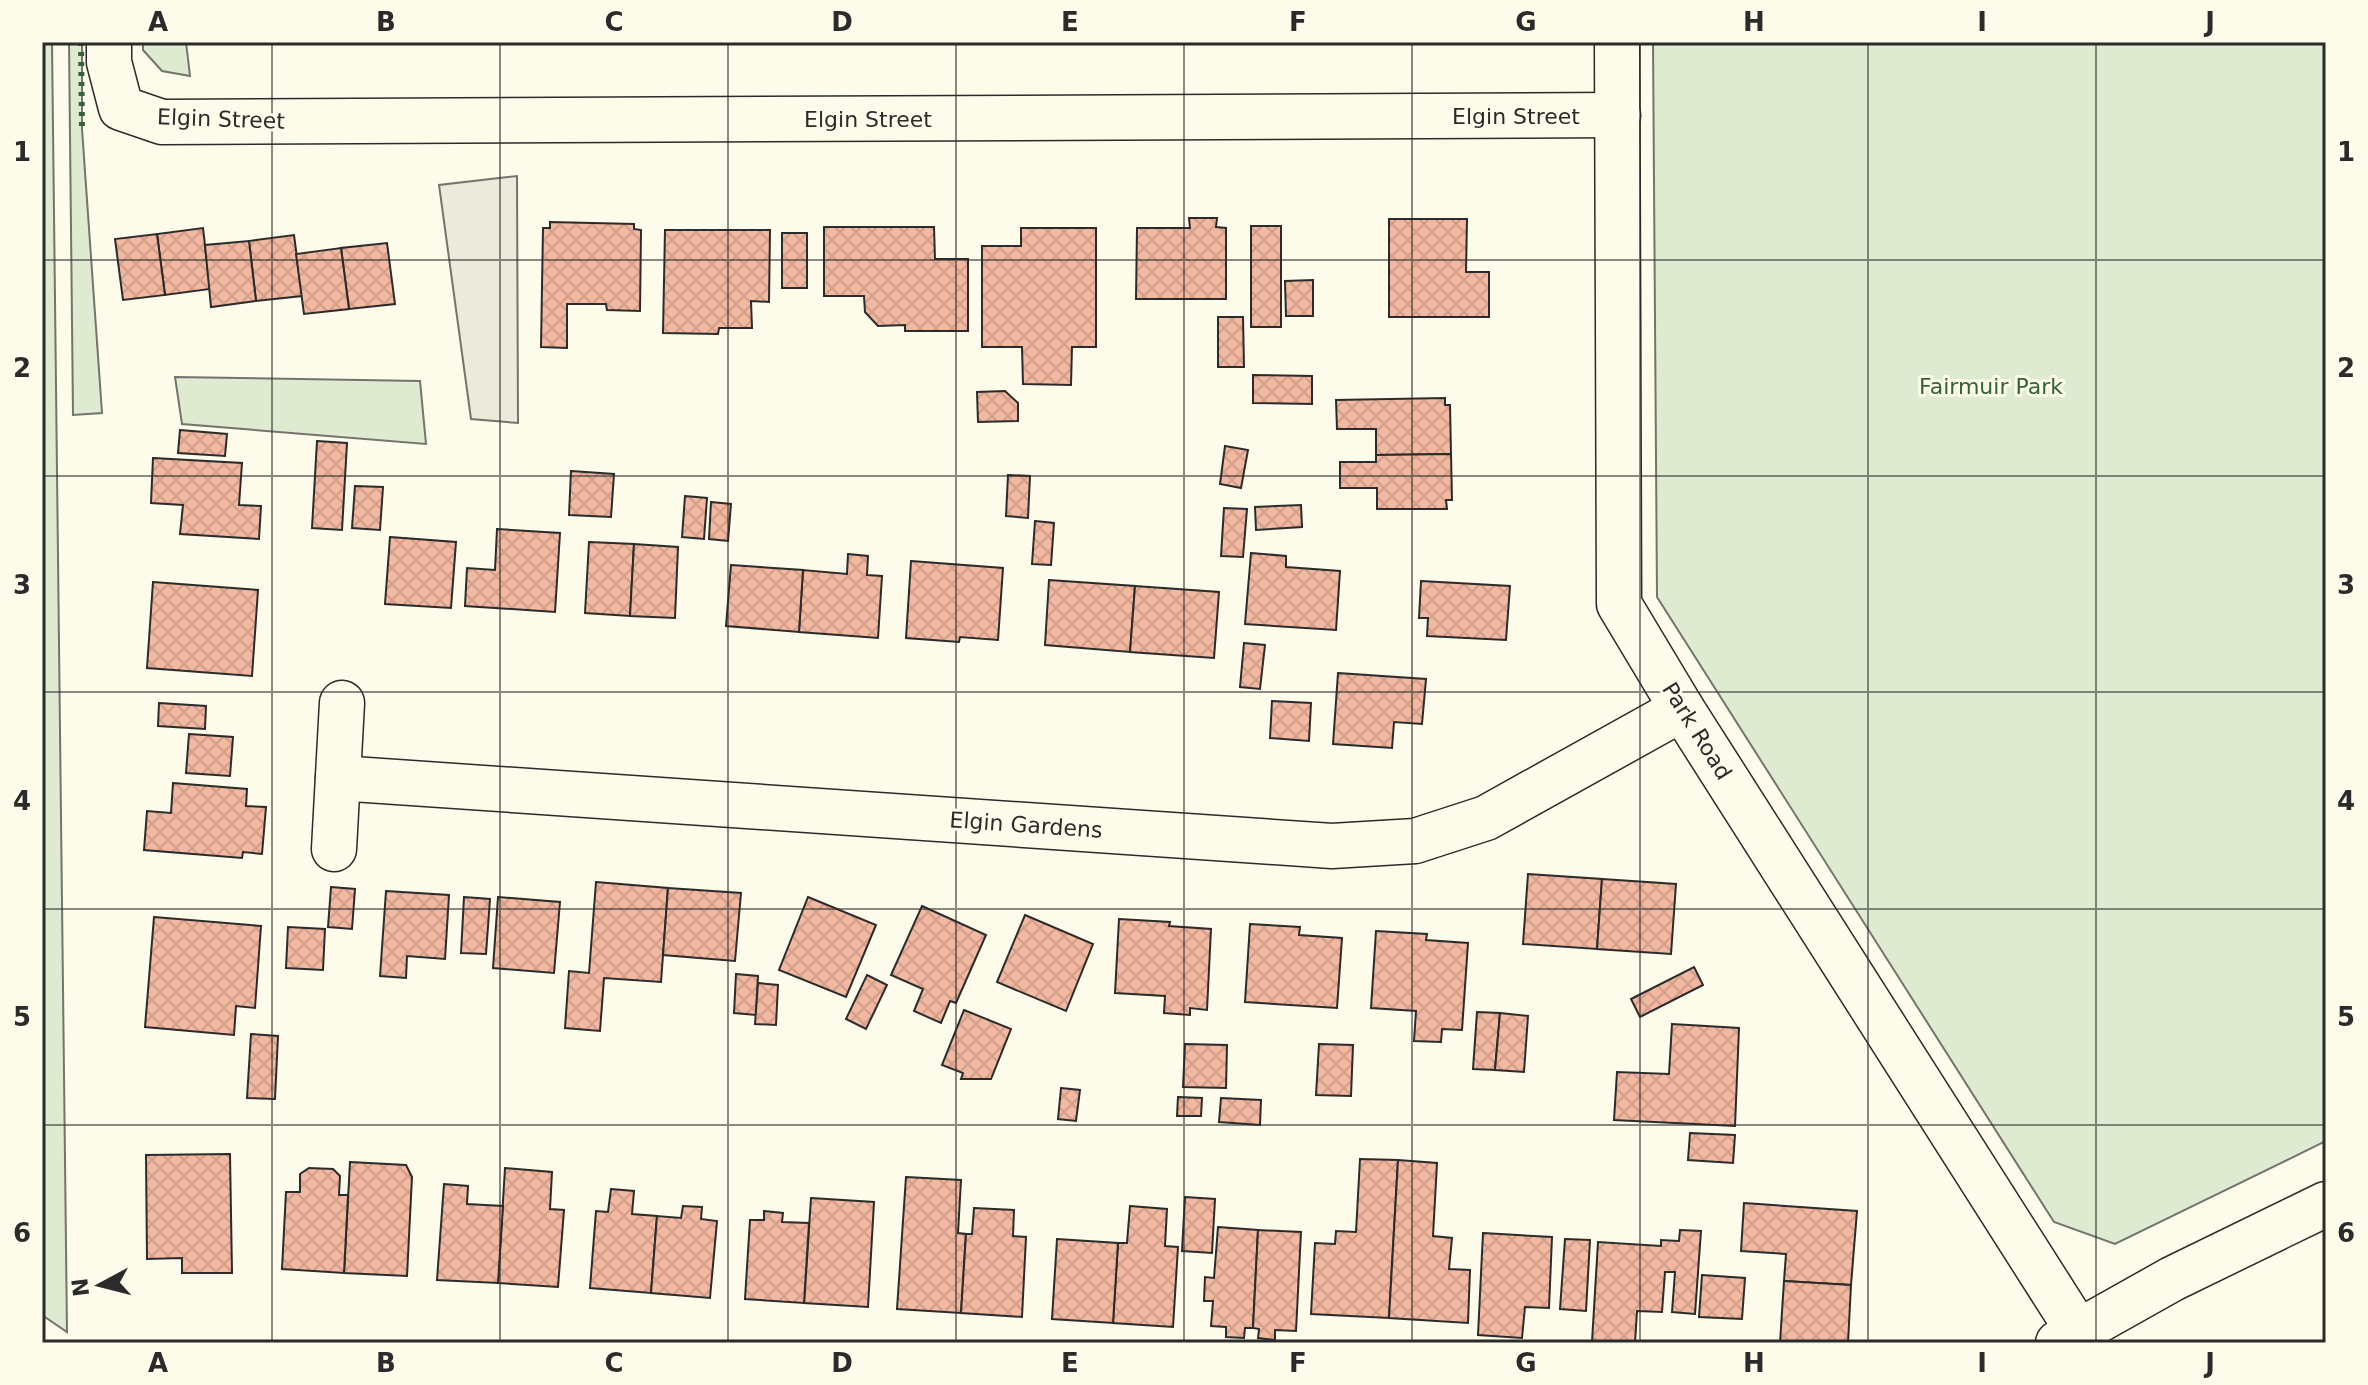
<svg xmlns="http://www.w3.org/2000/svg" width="2368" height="1385" viewBox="0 0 2368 1385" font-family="'DejaVu Sans',sans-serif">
<defs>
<pattern id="building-cross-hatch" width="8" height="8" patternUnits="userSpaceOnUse" patternTransform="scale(2)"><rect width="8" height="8" fill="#f2b8a0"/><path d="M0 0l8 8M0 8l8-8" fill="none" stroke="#d09e8a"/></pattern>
</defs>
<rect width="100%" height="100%" fill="#fdfbea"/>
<g fill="#deebd1" stroke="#74746e" stroke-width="2">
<polygon points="42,42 52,42 67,1332 42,1315"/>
<polygon points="69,42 82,42 82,129 102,413 73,415"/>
<polygon points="143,42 186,42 190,76 162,71 143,50"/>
<polygon points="1653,42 2326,42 2326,1141 2115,1244 2054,1222 1657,597"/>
<polygon points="175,377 420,381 426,444 182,424"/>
</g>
<polygon fill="#eceadb" stroke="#74746e" stroke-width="2" points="517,176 518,423 471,419 439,185"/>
<g fill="url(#building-cross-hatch)" stroke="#2b2b2b" stroke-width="2">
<polygon points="1189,218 1217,218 1216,227 1226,228 1226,299 1136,299 1137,228 1190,228"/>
<polygon points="1389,219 1467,219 1466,272 1489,272 1489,317 1389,317"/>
<polygon points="550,222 634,224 634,229 641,230 640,311 607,310 606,304 567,304 567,348 541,347 543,228 550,228"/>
<rect x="1251" y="226" width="30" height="101"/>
<polygon points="824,227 934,227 935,259 968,259 968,331 905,331 905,325 878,326 865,312 864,296 824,296"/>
<polygon points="203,228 210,289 165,295 157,234"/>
<polygon points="1021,228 1096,228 1096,347 1072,347 1071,385 1023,384 1022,347 982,347 982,246 1021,246"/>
<polygon points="665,230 770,230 769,302 751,301 752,328 719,328 718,334 663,333"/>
<rect x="782" y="233" width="25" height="55"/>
<polygon points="157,234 165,295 123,300 115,239"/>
<polygon points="294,235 302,296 256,301 249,241"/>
<polygon points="249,241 256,301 211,307 205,245"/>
<polygon points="387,243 395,304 349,309 341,248"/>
<polygon points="341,248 349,309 304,314 296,254"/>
<polygon points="1313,280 1313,316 1286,316 1285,281"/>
<polygon points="1218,317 1243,317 1244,367 1218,367"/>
<polygon points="1253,375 1312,376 1312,404 1253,403"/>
<polygon points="1005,391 1018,403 1018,421 978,422 977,392"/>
<polygon points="1445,398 1445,405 1450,405 1451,454 1376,455 1376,429 1337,429 1336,400"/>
<polygon points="180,430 227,434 225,456 178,453"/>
<polygon points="317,441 347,443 342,530 312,528"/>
<polygon points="1225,446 1248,450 1241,488 1220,484"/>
<polygon points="1451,454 1452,500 1446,500 1447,509 1377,509 1377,488 1340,488 1340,462 1376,462 1376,455"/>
<polygon points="153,458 242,463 239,505 261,506 259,539 180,534 183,505 151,503"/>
<polygon points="571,471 614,474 611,517 569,515"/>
<polygon points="1008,475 1030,476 1028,518 1006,516"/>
<polygon points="355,486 383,487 380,530 352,528"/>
<polygon points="685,496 707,498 704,539 682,537"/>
<polygon points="711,502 731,504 728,541 709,539"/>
<polygon points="1301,505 1302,527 1256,530 1255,507"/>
<polygon points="1224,508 1247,509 1243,557 1221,556"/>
<polygon points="1035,521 1054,523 1051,565 1032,564"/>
<polygon points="497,529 560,533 555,612 465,606 467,568 495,570"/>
<polygon points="390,537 456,542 451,608 385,604"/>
<polygon points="589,542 634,544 630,616 585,613"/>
<polygon points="634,544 678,547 675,618 630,616"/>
<polygon points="1251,553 1286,556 1286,567 1340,571 1336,630 1245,624"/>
<polygon points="848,554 868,556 867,575 882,576 878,638 799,632 803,570 847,574"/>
<polygon points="911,561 1003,568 998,640 960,637 959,642 906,638"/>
<polygon points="731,565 803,570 799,632 726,626"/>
<polygon points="1049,580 1135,586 1130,652 1045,645"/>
<polygon points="1421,581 1510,586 1506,640 1427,636 1428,618 1419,618"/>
<polygon points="153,582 258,590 252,676 147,668"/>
<polygon points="1135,586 1219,592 1214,658 1130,652"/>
<polygon points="1244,643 1265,645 1260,689 1240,687"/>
<polygon points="1338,673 1426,679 1422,724 1394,722 1392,748 1333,744"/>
<polygon points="1272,701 1311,703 1309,741 1270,738"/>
<polygon points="159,703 206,706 205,729 158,726"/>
<polygon points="189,734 233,737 230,776 186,773"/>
<polygon points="173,783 247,789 246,806 266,807 262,854 243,852 242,858 144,850 147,811 171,813"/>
<polygon points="1528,874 1602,879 1597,949 1523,944"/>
<polygon points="1602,879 1676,884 1671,954 1597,949"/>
<polygon points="596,882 668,888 661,982 604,978 600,1031 565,1028 569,971 589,973"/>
<polygon points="331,887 355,889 352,929 328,927"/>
<polygon points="668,888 741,893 735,961 663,955"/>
<polygon points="386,891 449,895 445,959 407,956 406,978 380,976"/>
<polygon points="464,897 490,899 486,954 461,953"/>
<polygon points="498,897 560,902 554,973 493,968"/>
<polygon points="808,897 876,925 846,997 779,970"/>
<polygon points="922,906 986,935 956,1003 950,1001 941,1023 914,1011 923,989 891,975"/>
<polygon points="1025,915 1093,944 1066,1011 997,982"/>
<polygon points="154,917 261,926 255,1008 236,1006 234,1035 145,1027"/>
<polygon points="1119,919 1170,922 1169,926 1211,929 1207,1010 1190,1008 1190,1015 1164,1013 1165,996 1115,993"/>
<polygon points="1250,924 1300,927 1299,935 1342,938 1337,1008 1245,1002"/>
<polygon points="288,927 325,929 323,970 286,968"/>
<polygon points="1376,931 1427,934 1426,940 1468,943 1462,1030 1442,1029 1441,1042 1414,1041 1416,1011 1371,1008"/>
<polygon points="1694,967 1703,985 1640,1017 1631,999"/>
<polygon points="736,974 758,976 756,1015 734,1013"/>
<polygon points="867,975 887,985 866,1029 846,1019"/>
<polygon points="758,983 778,985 776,1025 755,1024"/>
<polygon points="964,1010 1011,1029 991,1079 961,1079 963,1073 942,1065"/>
<polygon points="1477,1012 1500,1013 1495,1070 1473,1069"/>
<polygon points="1500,1013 1528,1016 1524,1072 1495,1070"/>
<polygon points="1672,1024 1739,1028 1735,1126 1614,1120 1617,1072 1669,1074"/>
<polygon points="251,1034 278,1036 275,1099 247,1098"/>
<polygon points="1185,1044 1227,1045 1226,1088 1183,1087"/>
<polygon points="1319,1044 1353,1045 1351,1096 1316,1095"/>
<polygon points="1061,1088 1080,1090 1076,1121 1058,1119"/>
<polygon points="1178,1097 1202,1098 1201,1116 1177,1116"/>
<polygon points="1221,1098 1261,1100 1260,1125 1219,1122"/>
<polygon points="1690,1133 1735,1135 1733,1163 1688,1160"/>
<polygon points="230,1154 232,1273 182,1273 182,1258 147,1259 146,1155"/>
<polygon points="1360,1159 1398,1160 1389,1318 1311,1314 1315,1243 1335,1244 1336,1231 1356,1232"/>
<polygon points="1398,1160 1437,1163 1433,1236 1452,1238 1449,1269 1470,1270 1468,1323 1389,1318"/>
<polygon points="350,1162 406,1165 412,1177 407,1276 344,1273"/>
<polygon points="309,1168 333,1169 340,1176 339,1195 348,1195 344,1273 282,1269 286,1192 300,1192 300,1174"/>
<polygon points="505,1168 552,1172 550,1209 564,1210 558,1287 498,1283"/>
<polygon points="906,1177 961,1180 958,1233 966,1234 961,1313 897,1309"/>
<polygon points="444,1184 468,1186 467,1204 503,1206 498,1283 437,1280"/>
<polygon points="611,1189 634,1191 632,1214 657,1216 651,1293 590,1288 596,1211 608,1212"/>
<polygon points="1185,1197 1215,1199 1212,1253 1182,1251"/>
<polygon points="811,1198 874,1202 868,1307 804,1303"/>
<polygon points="1744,1203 1857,1211 1851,1285 1784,1281 1786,1254 1741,1251"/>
<polygon points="683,1206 702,1207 701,1219 717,1221 710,1298 651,1293 657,1216 681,1218"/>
<polygon points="1130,1206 1167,1209 1165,1246 1178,1247 1173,1327 1113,1323 1118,1243 1127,1243"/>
<polygon points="974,1208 1014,1210 1013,1236 1026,1237 1022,1317 961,1313 966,1234 972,1234"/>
<polygon points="764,1211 783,1213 782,1222 809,1223 804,1303 745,1299 750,1220 764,1220"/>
<polygon points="1218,1227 1258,1230 1253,1328 1245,1328 1244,1338 1226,1337 1226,1327 1211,1326 1213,1301 1204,1301 1205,1277 1214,1278"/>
<polygon points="1258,1230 1301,1232 1296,1331 1275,1330 1275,1340 1258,1338 1259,1329 1253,1328"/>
<polygon points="1680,1230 1701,1231 1695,1314 1672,1312 1675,1272 1665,1272 1662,1312 1637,1311 1635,1343 1592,1342 1598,1242 1661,1246 1661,1240 1679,1241"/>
<polygon points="1483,1233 1552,1237 1549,1308 1525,1307 1522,1338 1478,1335"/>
<polygon points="1057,1239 1118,1243 1113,1323 1052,1319"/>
<polygon points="1565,1239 1590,1240 1586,1311 1560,1309"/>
<polygon points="1702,1275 1745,1278 1742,1319 1699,1317"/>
<polygon points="1784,1281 1851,1285 1848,1343 1780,1343"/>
</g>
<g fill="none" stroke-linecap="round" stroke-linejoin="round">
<g stroke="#2b2b2b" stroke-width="47">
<g id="street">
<polyline points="109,42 109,62 121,108 162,122 1618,115"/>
<polyline points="1617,42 1619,604 1682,709 2078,1331"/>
<polyline points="338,778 1332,846 1415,841 1486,818 1682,709"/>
<polyline points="334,849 342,703"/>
</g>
</g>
<g stroke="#2b2b2b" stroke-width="47">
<polyline id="secondary" points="2058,1343 2172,1279 2326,1204"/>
</g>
<use href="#street" stroke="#fdfbea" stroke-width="44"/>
<use href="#secondary" stroke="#fdfbea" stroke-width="44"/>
<polyline stroke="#34623c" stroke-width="6" stroke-dasharray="4 6" stroke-linecap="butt" points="81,42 82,129"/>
</g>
<path fill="none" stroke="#2b2b2b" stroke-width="2" stroke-opacity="0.55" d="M272,42V1343M500,42V1343M728,42V1343M956,42V1343M1184,42V1343M1412,42V1343M1640,42V1343M1868,42V1343M2096,42V1343M42,260H2326M42,476H2326M42,692H2326M42,909H2326M42,1125H2326"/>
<g text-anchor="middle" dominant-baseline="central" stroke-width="6" stroke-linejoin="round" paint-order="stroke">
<g font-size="22" fill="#2b2b2b" stroke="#fdfbea">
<text x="1516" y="116">Elgin Street</text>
<text transform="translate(221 119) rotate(2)">Elgin Street</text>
<text x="868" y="119">Elgin Street</text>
<text transform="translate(1697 731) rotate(58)">Park Road</text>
<text transform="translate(1026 825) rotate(4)">Elgin Gardens</text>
</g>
<g font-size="22" fill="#34623c" stroke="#fdfbea">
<text x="1991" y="386">Fairmuir Park</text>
</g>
</g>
<rect width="2368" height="1385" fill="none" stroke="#fdfbea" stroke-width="88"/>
<g transform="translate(100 1285) rotate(263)" stroke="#fdfbea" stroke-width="6" paint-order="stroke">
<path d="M0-6L14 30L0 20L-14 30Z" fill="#2b2b2b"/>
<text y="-12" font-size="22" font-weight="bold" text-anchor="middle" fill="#2b2b2b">N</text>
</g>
<rect x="44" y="44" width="2280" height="1297" fill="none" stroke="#2b2b2b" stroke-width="3"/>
<g font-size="26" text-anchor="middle" font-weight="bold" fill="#2b2b2b">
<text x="158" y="31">A</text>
<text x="386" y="31">B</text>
<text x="614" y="31">C</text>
<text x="842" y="31">D</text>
<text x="1070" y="31">E</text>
<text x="1298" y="31">F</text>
<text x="1526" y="31">G</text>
<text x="1754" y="31">H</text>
<text x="1982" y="31">I</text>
<text x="2210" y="31">J</text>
<text x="22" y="161">1</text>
<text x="2346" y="161">1</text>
<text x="22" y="377">2</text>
<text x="2346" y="377">2</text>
<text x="22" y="594">3</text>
<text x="2346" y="594">3</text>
<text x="22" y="810">4</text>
<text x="2346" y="810">4</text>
<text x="22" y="1026">5</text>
<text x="2346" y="1026">5</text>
<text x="22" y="1242">6</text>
<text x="2346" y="1242">6</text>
<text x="158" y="1372">A</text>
<text x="386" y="1372">B</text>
<text x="614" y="1372">C</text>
<text x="842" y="1372">D</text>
<text x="1070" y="1372">E</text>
<text x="1298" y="1372">F</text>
<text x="1526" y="1372">G</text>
<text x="1754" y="1372">H</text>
<text x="1982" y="1372">I</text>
<text x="2210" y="1372">J</text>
</g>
</svg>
